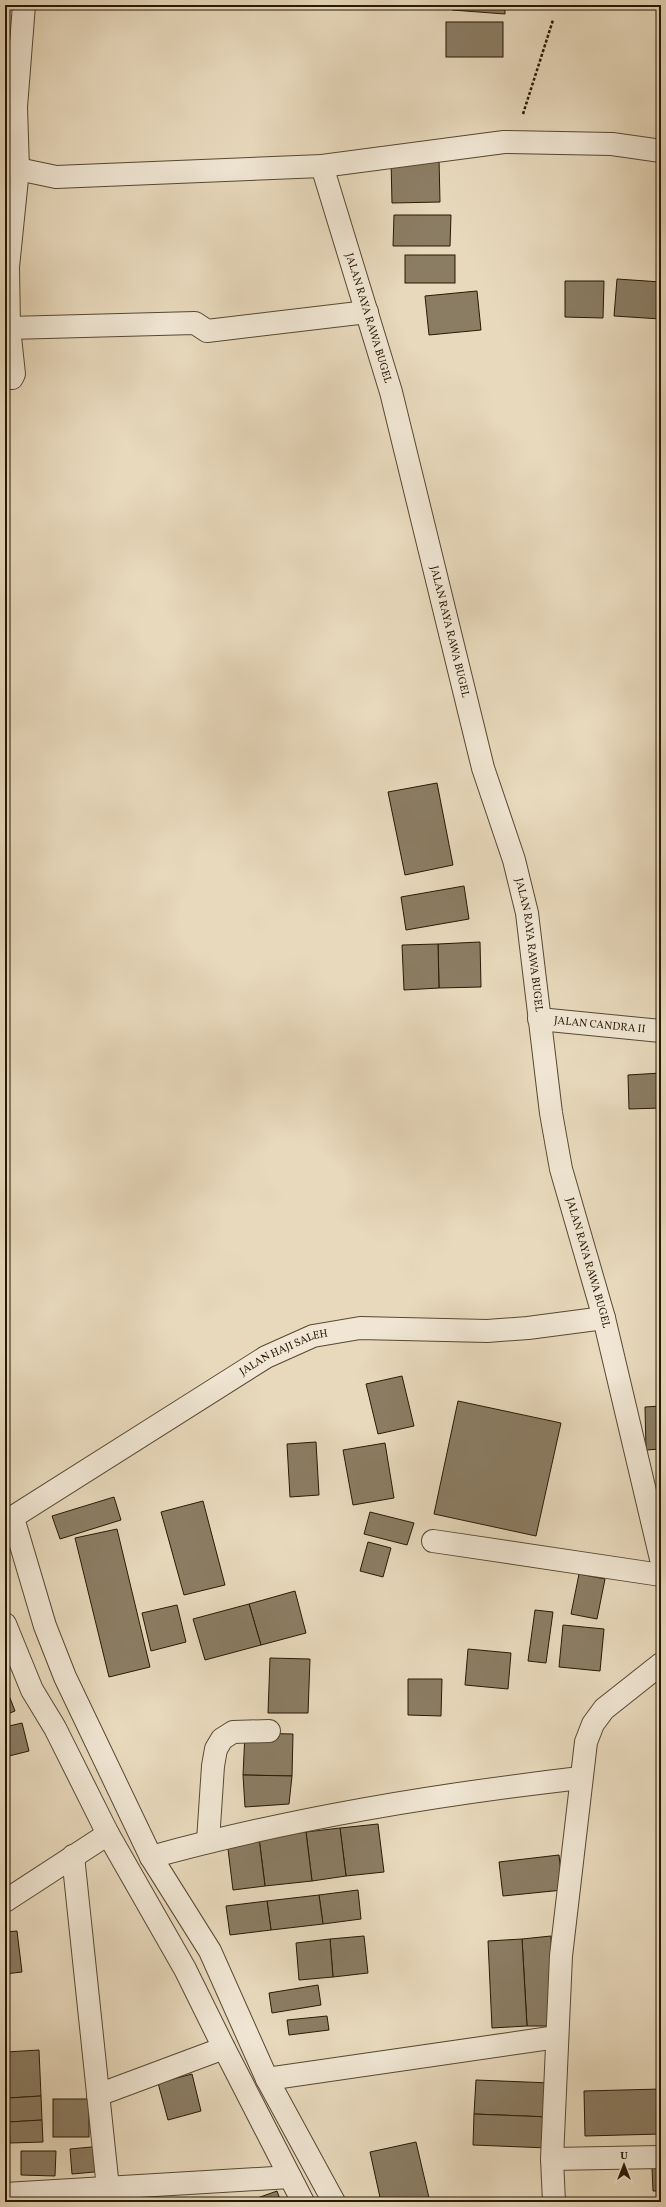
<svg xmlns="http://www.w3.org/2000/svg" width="666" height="2207" viewBox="0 0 666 2207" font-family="Vollkorn,serif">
<rect width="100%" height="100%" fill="#e8d9bc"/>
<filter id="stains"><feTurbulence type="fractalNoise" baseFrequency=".005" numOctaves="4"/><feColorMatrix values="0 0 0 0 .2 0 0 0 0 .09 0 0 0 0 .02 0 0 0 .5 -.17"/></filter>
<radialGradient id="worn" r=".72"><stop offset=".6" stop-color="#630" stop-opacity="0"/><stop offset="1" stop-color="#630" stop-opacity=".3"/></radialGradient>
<g fill="#8b7d64" stroke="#271904">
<polygon points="453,5 505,5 505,14 452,10"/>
<rect x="446" y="22" width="57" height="35"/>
<polygon points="439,159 440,202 392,203 391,160"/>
<polygon points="394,215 451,215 450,246 393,246"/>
<rect x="405" y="255" width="50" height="28"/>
<polygon points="617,279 661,282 661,319 614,316"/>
<polygon points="565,281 604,281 603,318 565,317"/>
<polygon points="477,291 481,330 429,335 425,296"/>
<polygon points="437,783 453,865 405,875 388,792"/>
<polygon points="464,886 469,919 406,930 401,897"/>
<polygon points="480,942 481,987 439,988 438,944"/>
<polygon points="438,944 439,988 404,990 402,945"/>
<polygon points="661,1073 661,1108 629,1109 628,1075"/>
<polygon points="402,1376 414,1426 378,1434 366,1384"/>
<polygon points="458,1401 561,1423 536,1536 434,1514"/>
<polygon points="661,1406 661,1449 646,1450 645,1407"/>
<polygon points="316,1442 319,1495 290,1497 287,1444"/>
<polygon points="385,1443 394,1498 353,1505 343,1450"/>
<polygon points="114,1497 121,1520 60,1539 52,1516"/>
<polygon points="203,1501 225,1585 184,1595 161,1512"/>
<polygon points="370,1512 414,1523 407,1545 364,1534"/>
<polygon points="117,1529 150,1667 109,1677 75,1538"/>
<polygon points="368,1542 391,1548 383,1577 360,1571"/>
<polygon points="579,1574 605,1579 597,1619 571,1614"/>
<polygon points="295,1591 306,1633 261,1645 249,1604"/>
<polygon points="249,1604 261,1645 205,1660 193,1619"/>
<polygon points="177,1605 186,1642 151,1651 142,1613"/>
<polygon points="535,1610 553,1612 546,1663 528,1661"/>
<polygon points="563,1625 604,1629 600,1671 559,1667"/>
<polygon points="468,1649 511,1653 508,1689 465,1685"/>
<polygon points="270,1658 310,1659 308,1713 268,1713"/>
<polygon points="408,1679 442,1679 441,1716 408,1715"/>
<polygon points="5,1685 15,1711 5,1715"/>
<polygon points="22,1723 29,1751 5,1757 5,1727"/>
<polygon points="245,1733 293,1734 292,1776 243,1775"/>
<polygon points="243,1775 292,1776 289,1804 245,1807"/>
<polygon points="378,1824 384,1872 346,1876 340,1828"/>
<polygon points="340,1828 346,1876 312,1881 306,1832"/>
<polygon points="306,1832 312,1881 265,1886 259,1838"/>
<polygon points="259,1838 265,1886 233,1890 227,1841"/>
<polygon points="559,1855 563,1890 503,1896 499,1862"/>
<polygon points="358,1890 361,1919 323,1924 319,1895"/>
<polygon points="319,1895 323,1924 271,1930 267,1901"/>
<polygon points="267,1901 271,1930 230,1935 226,1906"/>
<rect x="659" y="1915" width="2" height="63"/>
<polygon points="17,1931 22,1972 5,1974 5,1932"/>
<polygon points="364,1936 368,1973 333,1977 330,1939"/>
<polygon points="551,1936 555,2026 527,2026 522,1939"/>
<polygon points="330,1939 333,1977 299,1980 296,1943"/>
<polygon points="522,1939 527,2026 492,2028 488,1941"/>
<polygon points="318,1985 321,2005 272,2013 269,1993"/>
<polygon points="327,2016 329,2030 289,2035 287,2020"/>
<polygon points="39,2050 41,2096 8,2098 6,2052"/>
<polygon points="192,2074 201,2111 168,2120 158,2083"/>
<polygon points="476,2080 551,2083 549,2117 474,2114"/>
<polygon points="661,2089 661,2134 585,2136 584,2091"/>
<polygon points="41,2096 42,2120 9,2122 8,2098"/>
<rect x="53" y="2099" width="36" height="38"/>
<polygon points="474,2114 549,2117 548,2148 473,2145"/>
<polygon points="42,2120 43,2142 10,2143 9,2122"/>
<polygon points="416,2142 430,2202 381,2202 370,2152"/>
<polygon points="102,2146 105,2171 72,2174 70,2149"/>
<polygon points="21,2151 56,2151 55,2176 21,2175"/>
<polygon points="652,2168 661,2168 661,2191 653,2191"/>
<polygon points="277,2191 281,2202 249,2202 249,2201"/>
<polygon points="128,2194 128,2202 53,2202"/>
</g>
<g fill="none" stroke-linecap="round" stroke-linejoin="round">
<g stroke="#574932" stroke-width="24">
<g id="street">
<path id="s1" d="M322,166L391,392L483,768L514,860L527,913L551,1113L561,1169L604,1318L661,1559"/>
<polyline points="18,169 56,177 322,166 504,142 612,144 661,151"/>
<polyline points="9,328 195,323 207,331 367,312"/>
<polyline points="5,378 12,378 14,374 9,328 8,267 18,169 16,107 24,5"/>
<path id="s2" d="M539,1019L661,1031"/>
<polyline points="13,1518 45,1626 65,1677 151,1857 210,1951 267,2079 334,2202"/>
<path id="s3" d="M5,1522L266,1357L313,1336L360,1328L487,1331L528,1328L604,1318"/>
<polyline points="433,1541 661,1575"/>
<polyline points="5,1624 32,1690 55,1728 108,1834 185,1969 224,2048 303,2202"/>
<polyline points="208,1841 213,1766 216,1749 222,1739 233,1732 269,1731"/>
<polyline points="73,1856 108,2188"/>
<path d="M151,1857C292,1818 435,1795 580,1778"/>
<polyline points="5,1901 108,1834"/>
<polyline points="267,2079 557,2037"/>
<polyline points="98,2095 224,2048"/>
<polyline points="552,2159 661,2157"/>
<polyline points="5,2194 290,2177"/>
<polyline points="554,2202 552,2159 561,1956 586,1742 593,1724 604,1709 661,1664"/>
</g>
</g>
<polyline stroke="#271904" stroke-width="2.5" stroke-dasharray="3 2" stroke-linecap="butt" points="523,114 553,20"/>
<use href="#street" stroke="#f0e6d3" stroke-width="22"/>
</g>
<g text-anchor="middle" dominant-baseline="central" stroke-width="3.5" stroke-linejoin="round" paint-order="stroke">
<g font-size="11" fill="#271904" stroke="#f0e6d3">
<text stroke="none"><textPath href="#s1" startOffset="159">JALAN RAYA RAWA BUGEL</textPath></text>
<text stroke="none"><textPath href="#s1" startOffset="483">JALAN RAYA RAWA BUGEL</textPath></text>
<text stroke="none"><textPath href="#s1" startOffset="807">JALAN RAYA RAWA BUGEL</textPath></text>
<text stroke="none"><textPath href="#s2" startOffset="61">JALAN CANDRA II</textPath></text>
<text stroke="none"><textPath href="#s1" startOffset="1131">JALAN RAYA RAWA BUGEL</textPath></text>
<text stroke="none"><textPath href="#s3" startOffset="327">JALAN HAJI SALEH</textPath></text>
</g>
</g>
<rect width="666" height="2207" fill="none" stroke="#e8d9bc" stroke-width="20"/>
<rect x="6" y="6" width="654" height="2195" fill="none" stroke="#271904" stroke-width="2"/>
<rect x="10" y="10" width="646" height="2187" fill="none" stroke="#271904"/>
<g transform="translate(624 2165)" stroke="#f0e6d3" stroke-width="3" paint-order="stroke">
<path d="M0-3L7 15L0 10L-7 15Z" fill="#271904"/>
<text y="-6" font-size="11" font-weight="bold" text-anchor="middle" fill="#271904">U</text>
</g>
<rect width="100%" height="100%" filter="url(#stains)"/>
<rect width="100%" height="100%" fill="url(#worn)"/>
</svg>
